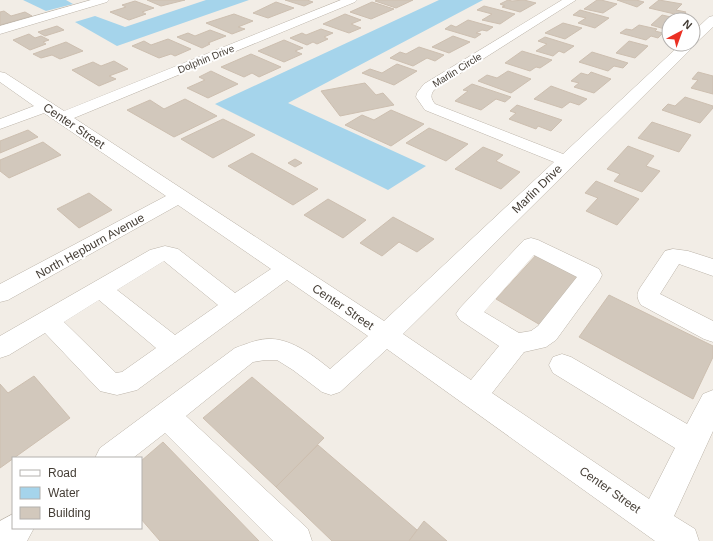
<svg xmlns="http://www.w3.org/2000/svg" width="713" height="541" viewBox="0 0 713 541" font-family="Arial,sans-serif">
<rect width="100%" height="100%" fill="#f2ede6"/>
<g fill="#a5d4eb">
<polygon points="23,0 66,0 73,4 46,11"/>
<polygon points="206,0 249,0 117,46 75,22 95,16 125,27"/>
<polygon points="439,0 483,0 288,103 426,166 388,190 215,104"/>
</g>
<g fill="#d2c8bc" stroke="#cdbfb0">
<polygon points="147,0 185,0 161,6"/>
<polygon points="285,0 307,0 313,2 304,6"/>
<polygon points="378,0 413,0 396,8 375,1"/>
<polygon points="508,0 512,1 524,0 536,3 520,12 502,7 505,6 500,4"/>
<polygon points="597,0 601,0 617,4 603,13 584,9"/>
<polygon points="617,0 636,0 644,2 637,7"/>
<polygon points="659,0 682,4 676,10 686,12 683,16 649,8"/>
<polygon points="135,1 154,8 142,12 146,14 129,20 110,12 126,7 122,5"/>
<polygon points="276,2 294,8 268,18 253,13"/>
<polygon points="372,2 394,9 371,19 350,12"/>
<polygon points="484,6 515,14 500,24 482,20 492,14 477,10"/>
<polygon points="580,10 609,18 595,28 578,23 586,18 573,15"/>
<polygon points="4,11 11,16 25,12 32,16 0,25 0,12"/>
<polygon points="234,14 253,21 238,27 245,29 232,34 206,23"/>
<polygon points="345,14 361,20 351,24 361,28 349,33 323,24"/>
<polygon points="662,15 680,19 669,20 668,30 651,25"/>
<polygon points="468,20 493,27 487,31 482,30 476,33 481,34 475,38 445,29 451,25 456,27"/>
<polygon points="563,23 582,28 565,39 545,33"/>
<polygon points="639,25 657,29 655,31 663,33 658,38 651,36 646,40 620,33 626,29 632,30"/>
<polygon points="57,26 64,30 45,36 38,32"/>
<polygon points="321,29 333,33 324,37 328,39 317,44 313,42 307,45 290,38 302,33 306,35"/>
<polygon points="210,30 226,36 208,43 210,44 202,48 177,37 188,33 195,36"/>
<polygon points="29,34 35,38 41,36 49,40 43,42 46,44 30,50 13,40"/>
<polygon points="453,36 470,42 449,53 432,47"/>
<polygon points="545,37 574,46 564,53 559,51 553,56 536,51 547,44 538,41"/>
<polygon points="168,39 191,49 175,56 171,54 159,58 132,46 144,41 151,45"/>
<polygon points="284,40 303,48 295,51 302,54 284,62 258,51"/>
<polygon points="629,41 648,46 635,58 616,53"/>
<polygon points="66,42 83,51 60,59 52,55 41,58 33,54"/>
<polygon points="419,47 444,55 435,61 427,58 413,66 390,58 400,52 406,54"/>
<polygon points="522,51 552,60 540,68 536,67 530,71 505,63"/>
<polygon points="592,52 628,63 623,68 614,66 608,71 579,62"/>
<polygon points="251,54 281,67 259,77 252,73 244,77 221,67"/>
<polygon points="114,61 128,69 109,76 116,79 99,86 72,70 93,62 101,66"/>
<polygon points="397,64 417,71 394,85 362,73 370,69 382,73"/>
<polygon points="211,71 238,84 208,98 187,88 205,80 199,77"/>
<polygon points="508,71 531,79 511,93 478,81 487,75 497,78"/>
<polygon points="591,72 611,79 594,93 574,87 579,83 571,81 581,73 588,75"/>
<polygon points="698,72 713,76 713,94 691,88 698,80 692,79"/>
<polygon points="365,83 376,95 383,93 394,105 340,116 321,91"/>
<polygon points="472,84 511,97 505,102 496,99 481,110 455,101 468,91 463,90"/>
<polygon points="551,86 587,99 579,105 570,102 562,108 534,99"/>
<polygon points="685,97 713,106 713,108 700,123 662,110 668,104 675,106"/>
<polygon points="185,99 217,116 174,137 127,110 150,100 164,109"/>
<polygon points="517,105 562,120 551,131 538,126 536,129 509,119 516,113 510,111"/>
<polygon points="391,110 424,124 391,146 345,125 362,115 374,120"/>
<polygon points="223,119 255,135 213,158 181,139"/>
<polygon points="652,122 691,135 679,152 638,138"/>
<polygon points="429,128 468,144 446,161 406,143"/>
<polygon points="28,130 38,137 0,153 0,141"/>
<polygon points="43,142 61,155 9,178 0,171 0,160"/>
<polygon points="628,146 654,156 646,166 660,171 642,192 614,181 620,174 607,169"/>
<polygon points="483,147 503,155 496,161 520,172 501,189 455,169"/>
<polygon points="252,153 318,189 293,205 228,166"/>
<polygon points="295,159 302,163 295,167 288,163"/>
<polygon points="596,181 639,199 617,225 586,211 598,198 585,193"/>
<polygon points="89,193 112,210 79,228 57,209"/>
<polygon points="328,199 366,220 343,238 304,215"/>
<polygon points="393,217 434,239 417,252 399,242 382,256 360,243"/>
<polygon points="537,254 582,277 542,326 496,299"/>
<polygon points="609,295 713,346 713,357 693,399 579,337"/>
<polygon points="34,376 70,418 0,468 0,384 8,393"/>
<polygon points="252,377 324,438 276,487 203,418"/>
<polygon points="163,442 259,541 160,541 141,519 141,461"/>
<polygon points="318,445 417,530 409,541 332,541 276,487"/>
<polygon points="424,521 447,541 409,541"/>
</g>
<g fill="none" stroke-linecap="round" stroke-linejoin="round">
<g stroke="#bcb4a9" stroke-width="1">
<g id="minor">
<polygon points="91,0 109,0 107,2 0,34 0,26"/>
<path d="M341,0H357L355,2L74,118L384,321L554,162L425,110L416,97L417,93L424,84L562,0H576L434,90C430,95 431,99 435,104L563,154L681,44H693V32L709,17L713,16V27L697,42L694,43L693,47L403,334L471,380L499,346L460,320L456,314L460,308L524,240L531,238L538,240L599,269L602,275L599,281L556,340L546,347L524,352L492,393L649,499L675,448L553,373L549,365L553,357L562,354L571,357L687,424L703,394L713,390V431L674,516L695,529L699,541H655L387,349L340,392L331,395L322,392L293,370L277,360H265L253,362L186,416L308,529L312,541H273L165,433L133,458H95L100,448L235,348C247,344 259,338 272,339C293,340 314,356 330,369L368,336L287,280L137,390L117,395L100,391L45,333L9,355L0,358V336L150,250L165,246L178,249L235,293L271,269L178,205L8,300L0,302V284L166,196L44,113L0,129V119L34,106L0,82V72L5,73L64,111ZM534,255L577,277L538,326L531,331L519,333L484,312ZM164,261L218,305L175,335L117,290ZM99,300L156,348L122,372L116,373L64,322Z"/>
<path d="M673,249L688,251L713,259V276L679,264L660,294L713,321V342L704,339L641,305C637,298 636,295 640,288L665,251Z"/>
<polygon points="13,514 13,528 34,528 27,541 0,541 0,521"/>
</g>
</g>
<use href="#minor" fill="#fff" fill-rule="evenodd"/>
</g>
<g text-anchor="middle" dominant-baseline="central" stroke-width="4" stroke-linejoin="round" paint-order="stroke">
<g font-size="10" fill="#443d35" stroke="#fff">
<text transform="translate(206 59) rotate(-22)">Dolphin Drive</text>
<text transform="translate(457 70) rotate(-32)">Marlin Circle</text>
</g>
<g font-size="12" fill="#443d35" stroke="#fff">
<text transform="translate(74 126) rotate(34)">Center Street</text>
<text transform="translate(537 189) rotate(-44)">Marlin Drive</text>
<text transform="translate(90 246) rotate(-29)">North Hepburn Avenue</text>
<text transform="translate(343 307) rotate(34)">Center Street</text>
<text transform="translate(610 490) rotate(35)">Center Street</text>
</g>
</g>
<rect x="12" y="457" width="130" height="72" fill="#ffffff" stroke="#b4b1ae"/>
<rect x="20" y="470" width="20" height="6" fill="#ffffff" stroke="#b4b1ae"/>
<text x="48" y="477" font-size="12" fill="#443d35">Road</text>
<rect x="20" y="487" width="20" height="12" fill="#a5d4eb" stroke="#b4b1ae"/>
<text x="48" y="497" font-size="12" fill="#443d35">Water</text>
<rect x="20" y="507" width="20" height="12" fill="#d2c8bc" stroke="#b4b1ae"/>
<text x="48" y="517" font-size="12" fill="#443d35">Building</text>
<g transform="translate(681 32) rotate(41)"><circle r="19" fill="#ffffff" stroke="#b4b1ae"/>
<path d="M0-3L7 15L0 10L-7 15Z" fill="#eb3023"/>
<text y="-6" font-size="11" font-weight="bold" text-anchor="middle" fill="#443d35">N</text>
</g>
</svg>
